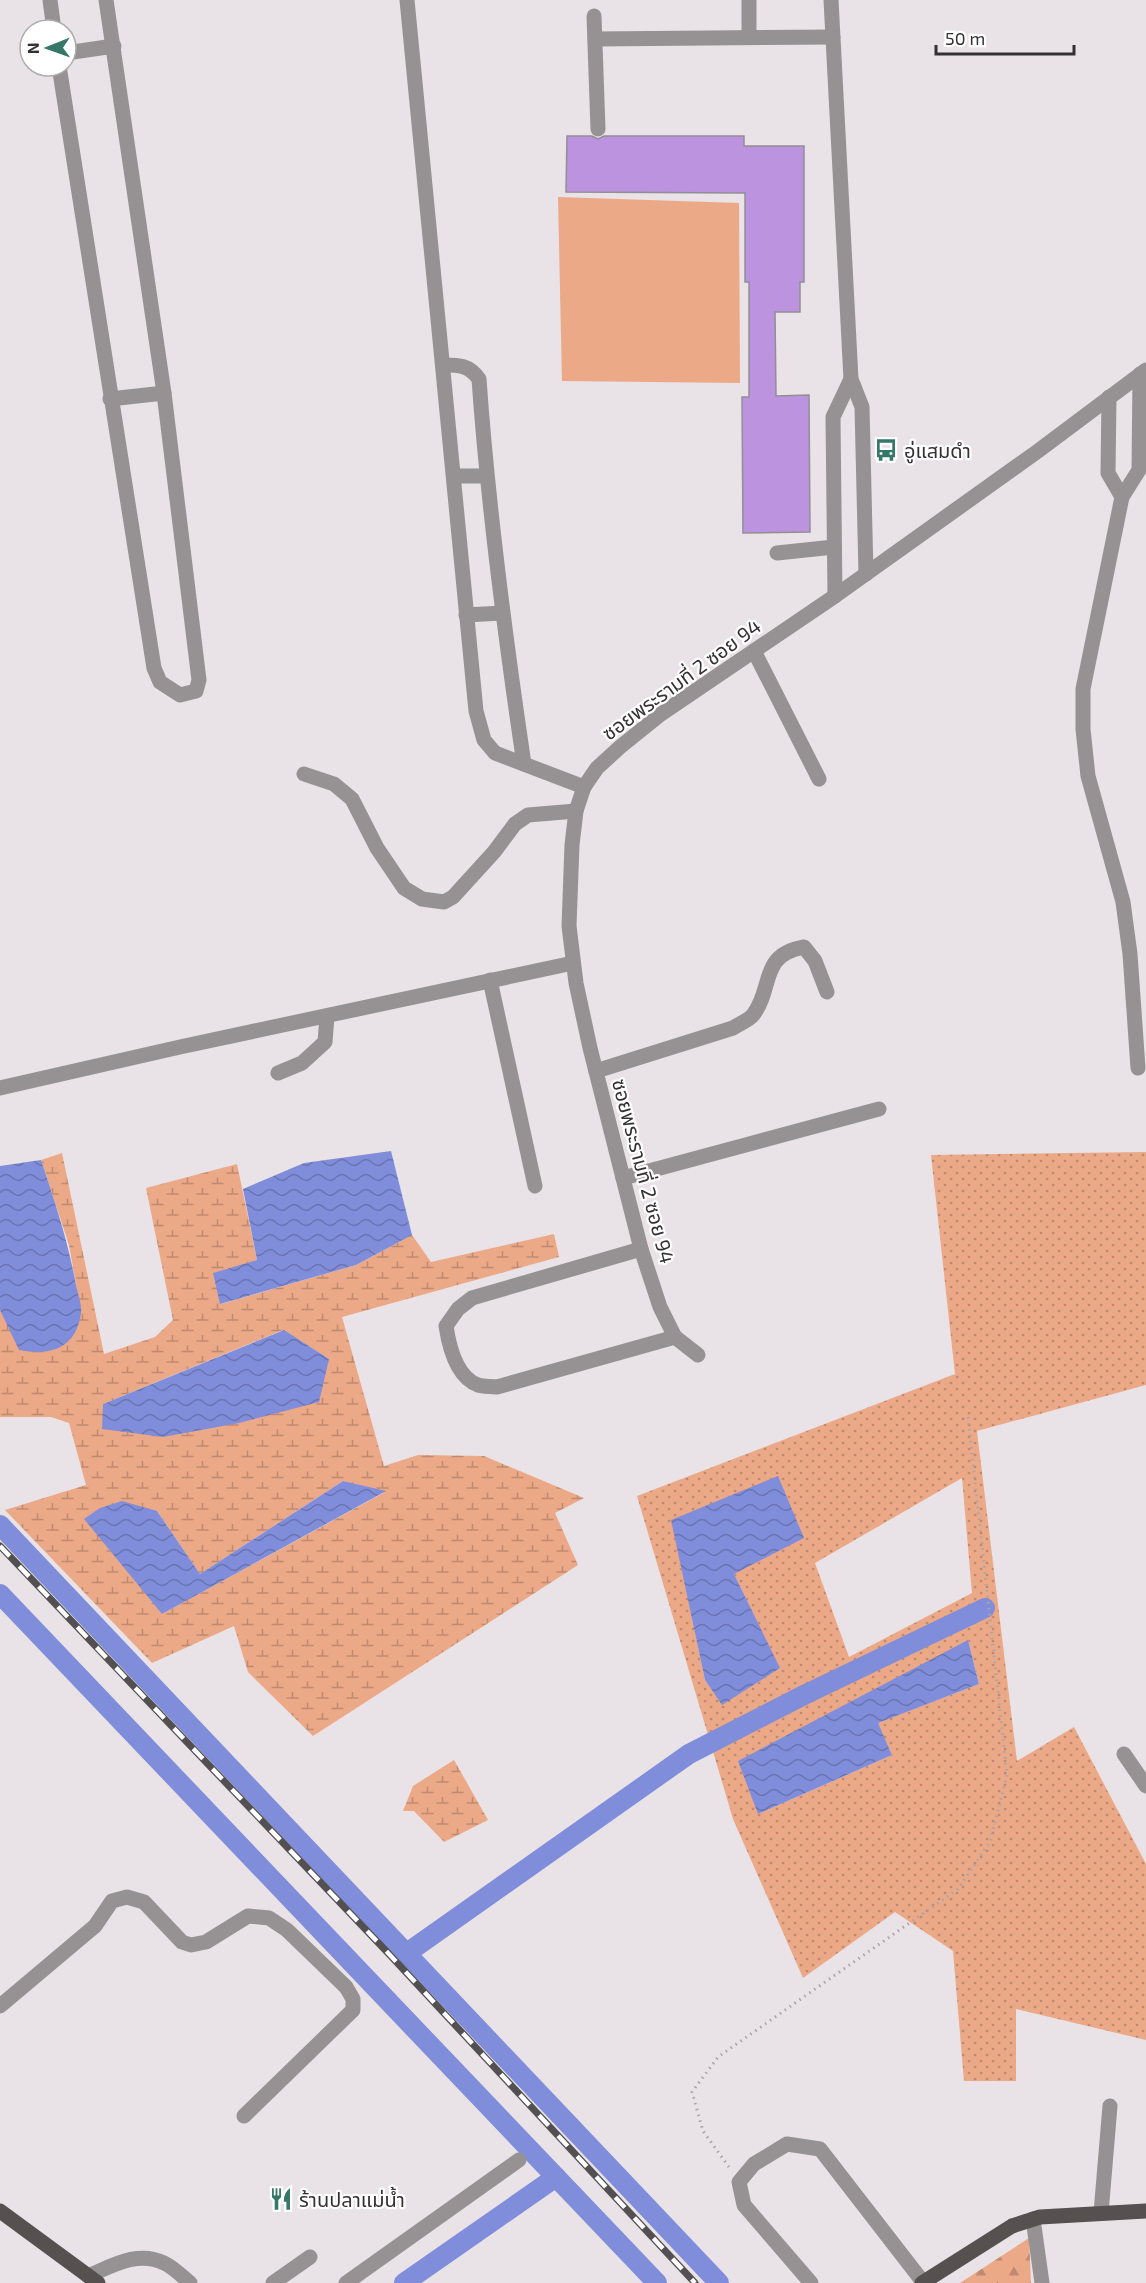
<svg xmlns="http://www.w3.org/2000/svg" width="1146" height="2283" viewBox="0 0 1146 2283" font-family="'Exo 2','Noto Sans Thai',sans-serif">
<defs>
<pattern id="grass-dots" width="8" height="8" patternUnits="userSpaceOnUse" patternTransform="scale(1.5)"><rect width="8" height="8" fill="#eba988"/><path d="M2 2h.1M6 6h.1" fill="none" stroke="#bf8a70" stroke-width="1.8" stroke-linecap="round"/></pattern>
<pattern id="forest-firs" width="22" height="20" patternUnits="userSpaceOnUse" patternTransform="scale(1.5)"><rect width="22" height="20" fill="#eba988"/><path d="M5 1l3.5 6h-7zM16 11l3.5 6h-7z" fill="#bf8a70"/></pattern>
<pattern id="wetland-marsh" width="20" height="14" patternUnits="userSpaceOnUse" patternTransform="scale(1.5)"><rect width="20" height="14" fill="#eba988"/><path d="M1 5h8M5 5V1M11 12h8M15 12V8" fill="none" stroke="#bf8a70"/></pattern>
<pattern id="water-waves" width="16" height="10" patternUnits="userSpaceOnUse" patternTransform="scale(1.5)"><rect width="16" height="10" fill="#808dda"/><path d="M0 5q4-4 8 0t8 0" fill="none" stroke="#6a74b1"/></pattern>
</defs>
<rect width="100%" height="100%" fill="#e9e2e6"/>
<path fill="url(#grass-dots)" fill-rule="evenodd" d="M1146,1152V1385L977,1431L1017,1761L1074,1727L1146,1864V2040L1016,2009V2081H964L953,1951L895,1912L803,1978L733,1819L637,1496L955,1374L931,1155ZM962,1478L972,1593L849,1657L815,1563ZM672,1521L734,1574L779,1668L722,1704L705,1680ZM968,1640L979,1684L877,1723L892,1755L758,1814Z"/>
<polygon fill="url(#forest-firs)" points="1029,2238 1031,2283 960,2283"/>
<g fill="url(#wetland-marsh)" fill-rule="evenodd">
<path d="M62,1153L104,1354L155,1337L173,1320L146,1188L237,1164L257,1260L221,1304L356,1265L412,1235L431,1262L554,1234L559,1257L342,1317L384,1466L418,1455L484,1456L584,1498L555,1513L578,1565L313,1736L248,1672L234,1626L152,1663L5,1510L86,1485L69,1423L51,1417H0V1310L7,1322L81,1312L69,1245L41,1160ZM283,1330L329,1359L103,1404ZM343,1481L385,1492L162,1614L157,1511L200,1574Z"/>
<polygon points="454,1760 488,1820 444,1842 414,1811 403,1811 413,1786"/>
</g>
<polygon fill="#eba988" points="558,197 739,203 740,383 562,381"/>
<g fill="url(#water-waves)">
<polygon points="391,1151 412,1235 356,1265 220,1304 213,1273 257,1260 243,1189 304,1163"/>
<path d="M41,1160C55,1202 68,1241 76,1285C78,1294 82,1305 81,1313C76,1349 50,1356 19,1350L0,1310V1166Z"/>
<polygon points="284,1330 329,1359 319,1402 239,1423 163,1437 102,1429 103,1404"/>
<polygon points="778,1476 804,1538 734,1574 780,1668 722,1705 705,1680 671,1520"/>
<polygon points="343,1481 386,1491 162,1614 84,1519 100,1508 122,1501 157,1511 200,1574"/>
<polygon points="968,1640 979,1684 878,1723 892,1755 758,1814 738,1761"/>
</g>
<g fill="none" stroke-linecap="round" stroke-linejoin="round">
<g stroke="#808dda" stroke-width="20">
<polyline points="0,1525 719,2283"/>
<polyline points="0,1594 657,2283"/>
<polyline points="407,1953 689,1754 804,1695 985,1608"/>
<polyline points="404,2283 556,2177"/>
</g>
</g>
<polygon fill="#bc93df" stroke="#918e94" stroke-width="1.5" points="567,136 592,136 598,139 604,136 744,136 744,146 804,146 804,282 800,282 800,312 775,312 776,396 809,395 810,532 743,533 742,397 749,397 749,282 745,282 745,193 566,192"/>
<g fill="none" stroke-linecap="round" stroke-linejoin="round">
<polyline stroke="#aaa5a8" stroke-width="3" stroke-dasharray="1.5 4.5" stroke-linecap="butt" points="729,2167 703,2131 692,2092 718,2057 958,1889 990,1842 1007,1775 968,1417"/>
<g stroke="#969293" stroke-width="15">
<polyline points="50,0 54,30"/>
<polyline points="407,0 476,711 484,740 495,753 584,787"/>
<polyline points="831,0 851,379 862,407 866,574"/>
<polyline points="594,16 598,129"/>
<polyline points="749,37 749,0"/>
<polyline points="595,39 833,37"/>
<polyline points="66,53 114,46"/>
<polyline points="59,66 154,668 160,682 180,695 196,691 199,680 164,393 106,0"/>
<path d="M444,365C459,365 469,365 479,379C488,508 505,636 524,764"/>
<polyline points="1109,397 1108,473 1122,497"/>
<polyline points="110,399 164,393"/>
<polyline points="455,476 486,476"/>
<polyline points="777,553 834,547"/>
<polyline points="835,596 833,417 851,379"/>
<polyline points="466,615 502,613"/>
<polyline points="754,651 819,779"/>
<polyline points="304,774 334,784 352,799 377,848 404,888 422,899 444,902 453,897 494,852 515,824 528,815 576,811"/>
<polyline points="490,980 535,1186"/>
<polyline points="1138,1068 1130,954 1123,902 1088,776 1083,729 1083,689 1122,497 1139,470 1140,374"/>
<path d="M596,1071L733,1028C739,1024 749,1020 753,1015C774,987 759,955 804,947L815,961L827,992"/>
<polyline points="278,1073 302,1063 325,1042 327,1016"/>
<polyline points="0,1088 180,1047 573,963"/>
<polyline points="623,1178 879,1109"/>
<path d="M641,1249L472,1298L458,1309L446,1326C449,1346 456,1377 478,1385C483,1387 491,1386 497,1387L675,1337"/>
<polyline points="698,1355 675,1337 660,1307 641,1249 590,1048 576,983 569,926 572,845 576,811 584,787 597,768 620,747 661,714 835,596 1038,451 1146,370"/>
<polyline points="1124,1754 1146,1786"/>
<polyline points="0,2006 95,1926 112,1901 127,1897 144,1902 182,1942 191,1945 206,1942 248,1916 269,1918 287,1930 346,1987 353,1999 353,2010 244,2116"/>
<polyline points="1101,2213 1110,2106"/>
<polyline points="1033,2219 1042,2283"/>
<path d="M88,2276C112,2266 138,2250 164,2263C173,2267 182,2276 190,2283"/>
<polyline points="273,2283 310,2257"/>
<polyline points="346,2283 519,2160"/>
<polyline points="811,2283 744,2205 739,2182 754,2164 787,2144 820,2149 923,2282"/>
</g>
<g stroke="#565050" stroke-width="15">
<polyline points="0,2211 98,2283"/>
<polyline points="922,2283 1012,2226 1040,2217 1146,2211"/>
</g>
<g stroke="#535052" stroke-width="7">
<polyline id="rail" points="0,1546 389,1954 695,2283"/>
</g>
<use href="#rail" stroke="#fff" stroke-width="4.5" stroke-dasharray="14" stroke-linecap="butt"/>
</g>
<defs>
<g id="bus-bare" transform="scale(1.8)"><path d="M-5-6H5V4H4V6H2V4H-2V6H-4V4H-5ZM-3.5-4V0h7V-4ZM-3.5 1.2v1.5H-2V1.2ZM2 1.2v1.5H3.5V1.2Z" fill="#357768" stroke="#fff" stroke-width="2.5" paint-order="stroke"/></g>
<g id="restaurant-bare" transform="scale(1.8)"><path d="M-5-6h1v4h1v-4h1v4h1v-4h1v5L-1.5 .5V6h-2V.5L-5-1ZM5-6V6H3V1.5H1.5Q1.5-4 5-6Z" fill="#357768" stroke="#fff" stroke-width="2.5" paint-order="stroke"/></g>
</defs>
<g fill-rule="evenodd">
<use href="#bus-bare" x="886" y="450"/>
<use href="#restaurant-bare" x="281" y="2199"/>
</g>
<g text-anchor="middle" dominant-baseline="central" stroke-width="4.5" stroke-linejoin="round" paint-order="stroke">
<g font-size="20" fill="#343133" stroke="#fff" text-anchor="start">
<text x="904" y="450">อู่แสมดำ</text>
<text x="299" y="2199">ร้านปลาแม่น้ำ</text>
</g>
<g font-size="20" fill="#343133" stroke="#fff">
<text transform="translate(681 679) rotate(-36)">ซอยพระรามที่ 2 ซอย 94</text>
<text transform="translate(644 1171) rotate(75)">ซอยพระรามที่ 2 ซอย 94</text>
</g>
</g>
<g transform="translate(48 48) rotate(269)"><circle r="28" fill="#ffffff" stroke="#aeadad" stroke-width="1.5"/>
<path d="M0-4.5L10 22L0 15L-10 22Z" fill="#357768"/>
<text y="-9" font-size="16" font-weight="bold" text-anchor="middle" fill="#343133">N</text>
</g>
<path d="M936 45v9h138v-9" fill="none" stroke="#343133" stroke-width="3"/>
<text x="945" y="45" font-size="18" fill="#343133" stroke="#ffffff" stroke-width="4.5" paint-order="stroke">50 m</text>
</svg>
